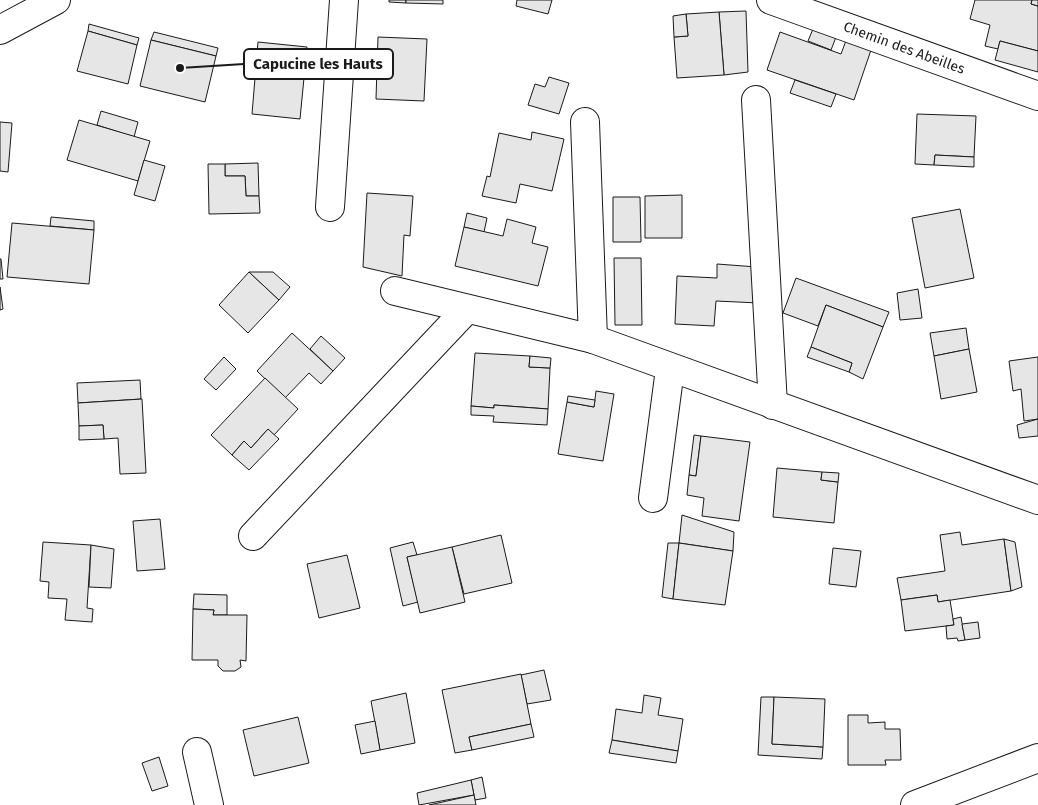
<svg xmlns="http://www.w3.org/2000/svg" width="1038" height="805" viewBox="0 0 1038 805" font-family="'Fira Sans',sans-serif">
<rect width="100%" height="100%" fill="#fff"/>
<g fill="#e6e6e6" stroke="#1a1a1a">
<polygon points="389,0 406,0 406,3 389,2"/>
<polygon points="406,0 443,0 443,4 406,3"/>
<polygon points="517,0 552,0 548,14 516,6"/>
<polygon points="975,0 1032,0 1031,4 1038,6 1038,51 1000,41 998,49 985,46 990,25 970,19"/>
<polygon points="1032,0 1038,0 1038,6 1031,4"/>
<polygon points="746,11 748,72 724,75 719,12"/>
<polygon points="719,12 724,75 677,78 674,37 688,36 686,14"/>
<polygon points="686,14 688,36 674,37 673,16"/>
<polygon points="89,24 139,38 137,45 88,31"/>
<polygon points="815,24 838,32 831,50 808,41"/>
<polygon points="88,31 137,45 128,84 77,71"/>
<polygon points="154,32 218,48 216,56 151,40"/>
<polygon points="780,32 841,54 847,38 872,47 854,100 767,70"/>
<polygon points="378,37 427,39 424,101 376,99"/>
<polygon points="151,40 216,56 205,102 140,86"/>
<polygon points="1000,41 1038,51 1038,72 995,60"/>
<polygon points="258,42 307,47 300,119 252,114"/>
<polygon points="549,77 569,83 559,114 528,105 535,84 545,87"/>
<polygon points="795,80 836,94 831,107 790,93"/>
<polygon points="101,111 138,122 134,137 97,125"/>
<polygon points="917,114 976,116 974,157 935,155 934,165 915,164"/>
<polygon points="79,120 150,141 138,181 67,160"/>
<polygon points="0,122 12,123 8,172 0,171"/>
<polygon points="532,132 564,139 552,191 520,184 516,203 482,196 487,176 490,177 499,133 531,140"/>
<polygon points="935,155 974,157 974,167 934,165"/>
<polygon points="144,160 165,166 155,201 134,195"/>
<polygon points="258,163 259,196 246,196 245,176 225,176 225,164"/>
<polygon points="208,164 225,164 225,176 245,176 246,196 259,196 260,213 209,214"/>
<polygon points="367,193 413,196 410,236 404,235 402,276 363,267"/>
<polygon points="682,195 682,238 645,238 645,196"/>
<polygon points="613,197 640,197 641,242 613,242"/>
<polygon points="960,209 974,278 925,288 912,218"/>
<polygon points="467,213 487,218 484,232 464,227"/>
<polygon points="51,217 94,221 94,230 50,226"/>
<polygon points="507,219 536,227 532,243 548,247 538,286 455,266 464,227 503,236"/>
<polygon points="12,223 94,230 89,284 7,277"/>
<polygon points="614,258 641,258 642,325 615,325"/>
<polygon points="0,259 1,259 3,279 0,279"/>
<polygon points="717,264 757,267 759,303 716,301 714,326 675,324 677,276 717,278"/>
<polygon points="249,272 279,300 248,333 219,305"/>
<polygon points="249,272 273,272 290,287 279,300"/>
<polygon points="796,278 889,312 883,327 826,305 818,326 783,313"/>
<polygon points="0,287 3,309 0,310"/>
<polygon points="918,289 922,318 900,320 897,293"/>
<polygon points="826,305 883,327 863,379 849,372 852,363 811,347"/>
<polygon points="966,328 969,349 934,356 930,333"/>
<polygon points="292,333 333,371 321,384 309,373 285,398 257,371"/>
<polygon points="321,336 345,358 333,371 310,349"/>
<polygon points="811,347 852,363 849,372 807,357"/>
<polygon points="969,349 977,392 941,399 934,356"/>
<polygon points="475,353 530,356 529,367 550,368 548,409 494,405 494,408 471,406"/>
<polygon points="530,356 551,358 550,368 529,367"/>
<polygon points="224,357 236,369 216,390 204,379"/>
<polygon points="1038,357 1038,419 1024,421 1021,389 1013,391 1009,361"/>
<polygon points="265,378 298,409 274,435 268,429 251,448 244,441 232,455 211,435"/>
<polygon points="140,380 141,399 78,403 77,383"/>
<polygon points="596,391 614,394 603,461 558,454 567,402 594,407"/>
<polygon points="568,396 595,400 594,407 567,402"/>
<polygon points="142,399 146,473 120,474 118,438 104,439 103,425 79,426 78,403"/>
<polygon points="494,405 548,409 547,425 493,422 494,416 471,415 471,406 494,408"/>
<polygon points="1038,419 1038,436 1019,438 1017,425"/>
<polygon points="103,425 104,439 79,440 79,426"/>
<polygon points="268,429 279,439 249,470 232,455 244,441 251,448"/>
<polygon points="694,435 701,436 696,476 689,475"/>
<polygon points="701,436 750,442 739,521 702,516 704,498 687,495 689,475 696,476"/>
<polygon points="777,468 822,472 821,480 838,482 834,523 773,517"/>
<polygon points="822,472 839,473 838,482 821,480"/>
<polygon points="682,515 734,532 733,551 679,543"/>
<polygon points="160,519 165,569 137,571 133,521"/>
<polygon points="960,532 962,545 1004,539 1011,591 938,602 937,595 901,600 897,578 945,571 940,535"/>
<polygon points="501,535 512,583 464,594 452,547"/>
<polygon points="1004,539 1015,542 1022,587 1011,591"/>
<polygon points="43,542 91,545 87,608 93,609 92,622 65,620 67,599 48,598 49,582 40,581"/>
<polygon points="413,542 417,555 407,557 418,602 403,606 390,548"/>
<polygon points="668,543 679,543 673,599 662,597"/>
<polygon points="679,543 733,551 725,605 673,599"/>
<polygon points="91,545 114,549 111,588 89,587"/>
<polygon points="452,547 465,602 420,613 407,557"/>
<polygon points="833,548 861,551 856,587 829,584"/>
<polygon points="347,555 360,608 319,618 307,564"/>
<polygon points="194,594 227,595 227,615 213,615 214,610 193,609"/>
<polygon points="937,595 938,602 950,600 954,625 905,631 901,600"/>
<polygon points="193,609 214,610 213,615 247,615 246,661 240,660 241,667 235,671 223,671 218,666 218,660 192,660"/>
<polygon points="961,617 965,640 958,641 957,638 947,639 946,626 954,625 953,619"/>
<polygon points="978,622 980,638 965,640 962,624"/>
<polygon points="544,670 551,700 527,704 521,675"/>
<polygon points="521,674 531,724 469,737 472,750 455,753 442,690"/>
<polygon points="406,693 415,743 380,750 371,701"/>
<polygon points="644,695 661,698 658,715 683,719 678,751 612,740 616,709 642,713"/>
<polygon points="761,697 774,697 772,744 823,747 822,759 758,755"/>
<polygon points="774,697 825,699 823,747 772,744"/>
<polygon points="848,715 868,715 868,723 885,722 885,729 900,729 901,760 885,760 886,765 848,765"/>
<polygon points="298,717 309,763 254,776 243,730"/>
<polygon points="375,721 380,750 361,754 355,725"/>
<polygon points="531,724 534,737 472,750 469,737"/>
<polygon points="612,740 678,751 676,763 609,753"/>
<polygon points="159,757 168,786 152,791 142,763"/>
<polygon points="482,777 486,798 475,800 471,780"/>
<polygon points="471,780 474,795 419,805 417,793"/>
<polygon points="474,795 476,805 429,805"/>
</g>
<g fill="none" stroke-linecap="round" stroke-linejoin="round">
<g stroke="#1a1a1a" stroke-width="30">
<g id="minor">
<polyline points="771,0 1038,96"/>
<polyline points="0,30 56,0"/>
<polyline points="756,100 773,405"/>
<polyline points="585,122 593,339"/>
<polyline points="330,207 344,0"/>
<polyline points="395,291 593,339 1038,500"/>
<polyline points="653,498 670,369"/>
<polyline points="253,536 467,309"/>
<polyline points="197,752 209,805"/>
<polyline points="915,805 1038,758"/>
</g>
</g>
<use href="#minor" stroke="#fff" stroke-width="28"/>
</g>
<g text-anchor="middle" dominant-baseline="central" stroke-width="4" stroke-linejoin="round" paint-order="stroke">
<g font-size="14" fill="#1a1a1a" stroke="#fff">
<text transform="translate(904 48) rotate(20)">Chemin des Abeilles</text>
</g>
</g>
<path fill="none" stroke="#1a1a1a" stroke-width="2" d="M180 68L244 64"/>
<circle fill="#1a1a1a" stroke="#fff" stroke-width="2" cx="180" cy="68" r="5"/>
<rect fill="#fff" stroke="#1a1a1a" stroke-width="2" x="244" y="49" width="149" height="30" rx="5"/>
<g font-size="15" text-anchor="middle" font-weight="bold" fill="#1a1a1a">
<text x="318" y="69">Capucine les Hauts</text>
</g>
</svg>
